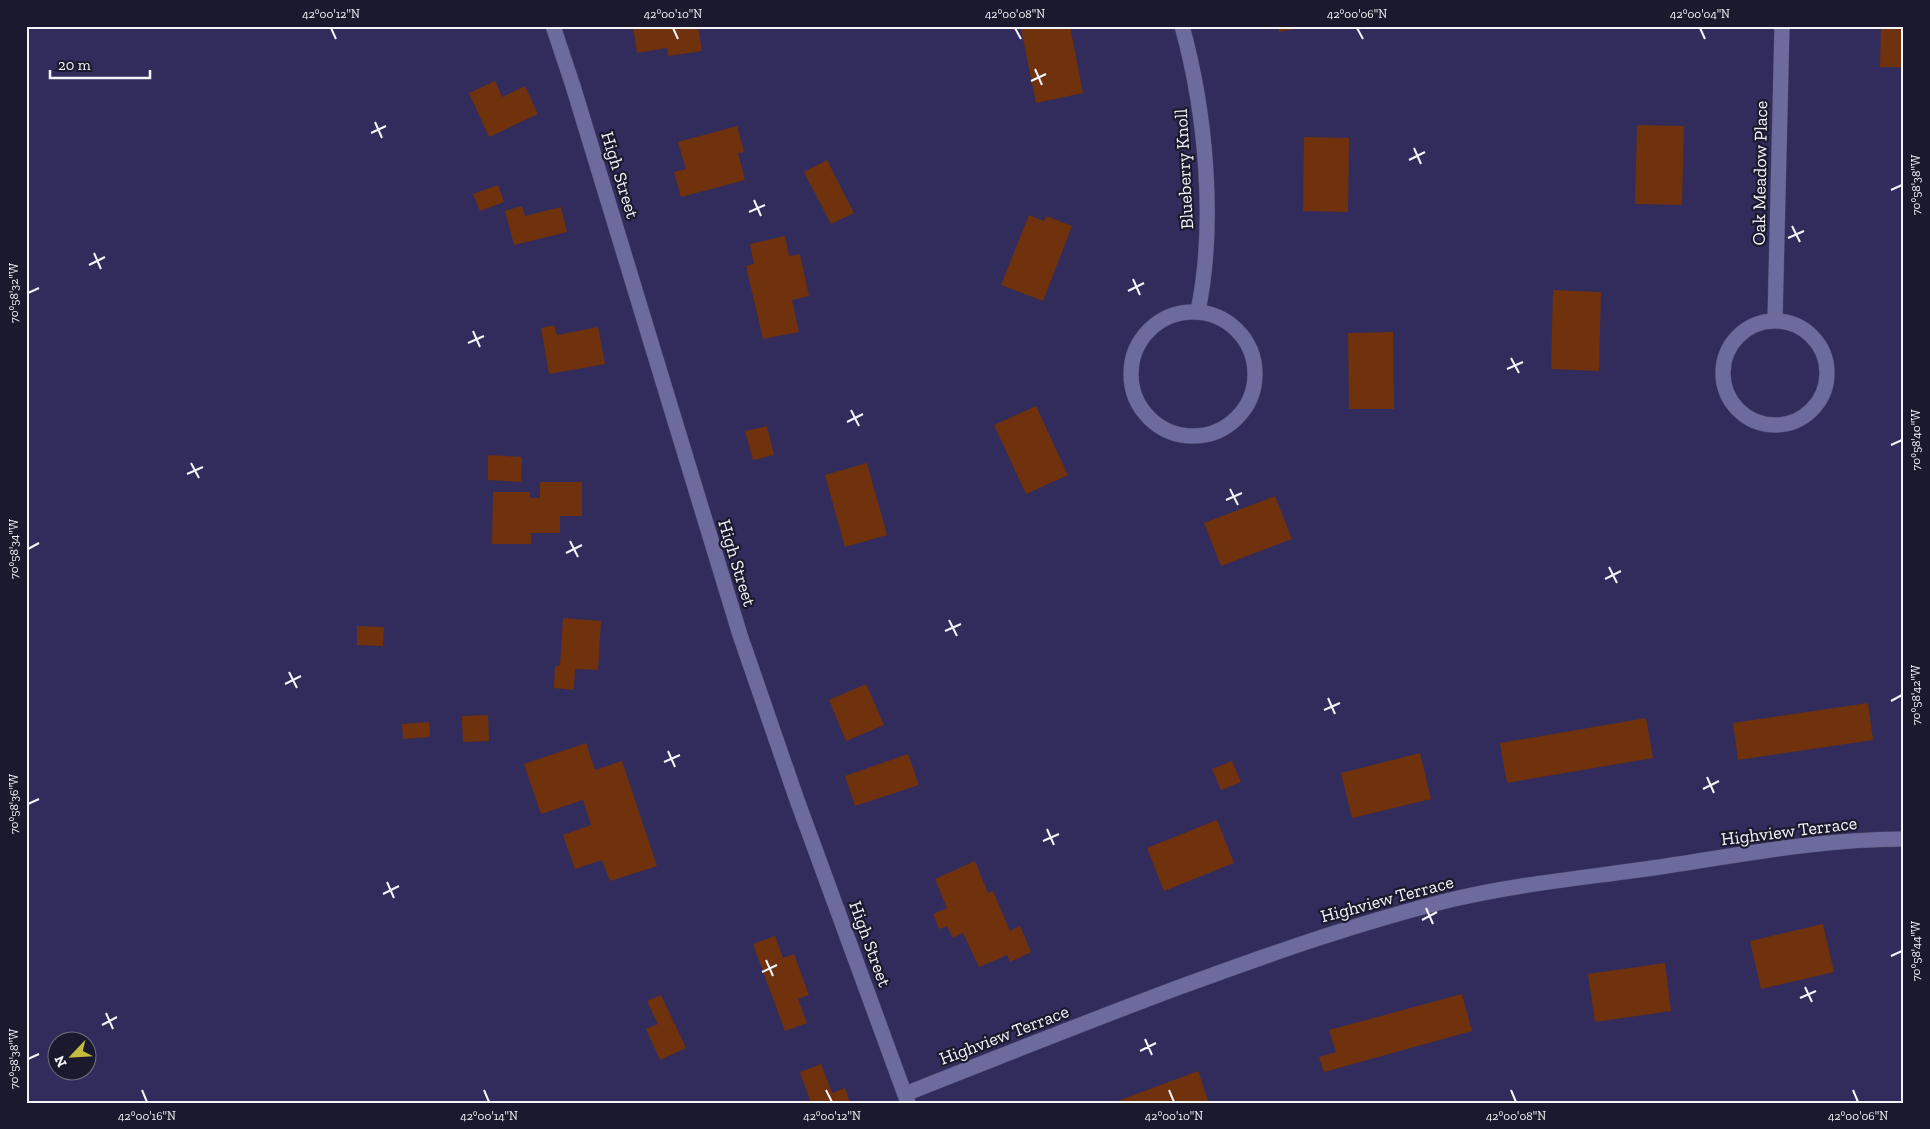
<svg xmlns="http://www.w3.org/2000/svg" width="1930" height="1129" viewBox="0 0 1930 1129" font-family="'Zilla Slab',serif">
<rect width="100%" height="100%" fill="#312c5b"/>
<g fill="#70310d">
<polygon points="633,26 698,26 702,51 668,56 667,48 637,53"/>
<polygon points="1035,26 1070,26 1083,93 1036,103 1021,29"/>
<polygon points="1278,26 1305,26 1305,27 1279,32"/>
<polygon points="1881,26 1904,26 1904,67 1880,67"/>
<polygon points="495,81 502,97 525,86 538,114 489,137 469,93"/>
<polygon points="1637,125 1684,126 1682,205 1635,204"/>
<polygon points="737,126 744,152 738,153 745,180 681,197 674,172 686,169 678,142"/>
<polygon points="1304,137 1349,138 1348,212 1303,211"/>
<polygon points="827,160 854,213 831,224 804,172"/>
<polygon points="498,185 504,202 480,211 473,194"/>
<polygon points="522,206 525,216 561,207 567,232 514,245 505,211"/>
<polygon points="1029,215 1044,221 1046,216 1072,226 1043,301 1001,285"/>
<polygon points="785,236 789,256 800,254 809,296 792,300 799,332 763,339 746,266 754,264 750,244"/>
<polygon points="1553,290 1601,292 1599,371 1551,369"/>
<polygon points="554,325 557,335 598,327 605,364 549,374 541,328"/>
<polygon points="1393,332 1394,409 1349,409 1348,333"/>
<polygon points="1036,406 1068,475 1026,494 994,425"/>
<polygon points="767,426 774,455 753,460 745,431"/>
<polygon points="488,455 522,457 521,482 488,480"/>
<polygon points="867,463 887,535 845,547 825,475"/>
<polygon points="540,482 582,482 582,516 560,516 560,533 531,533 531,544 492,544 493,492 530,492 530,498 540,498"/>
<polygon points="1275,496 1292,539 1221,566 1204,523"/>
<polygon points="563,618 601,621 598,670 575,669 574,690 554,688 555,666 560,666"/>
<polygon points="357,626 384,627 383,646 357,645"/>
<polygon points="866,684 884,725 846,741 829,700"/>
<polygon points="1868,703 1873,740 1738,760 1733,723"/>
<polygon points="488,715 489,741 463,742 462,716"/>
<polygon points="1646,718 1653,758 1507,783 1500,743"/>
<polygon points="429,722 430,737 403,739 402,724"/>
<polygon points="586,743 595,770 622,761 657,866 610,881 602,860 575,869 563,835 591,825 583,800 541,814 524,764"/>
<polygon points="1420,753 1431,799 1352,818 1341,773"/>
<polygon points="908,754 919,785 855,806 845,776"/>
<polygon points="1232,761 1241,782 1221,790 1212,769"/>
<polygon points="1217,820 1234,863 1164,891 1147,848"/>
<polygon points="975,861 988,893 993,891 1010,931 1020,926 1031,952 1010,962 1007,955 979,967 963,933 953,938 947,926 939,929 933,914 947,908 935,879"/>
<polygon points="1823,924 1834,972 1761,989 1750,941"/>
<polygon points="775,936 783,958 794,954 809,995 798,999 807,1023 785,1031 753,944"/>
<polygon points="1665,963 1671,1011 1595,1022 1588,974"/>
<polygon points="1462,994 1472,1031 1324,1072 1319,1057 1336,1052 1329,1030"/>
<polygon points="661,995 686,1048 660,1060 646,1029 658,1024 647,1001"/>
<polygon points="821,1064 832,1093 845,1088 850,1103 811,1103 800,1072"/>
<polygon points="1198,1071 1209,1103 1112,1103"/>
</g>
<g fill="none" stroke-linecap="round" stroke-linejoin="round">
<g stroke="#4a4467" stroke-width="16">
<g id="street">
<path d="M1182,26C1206,113 1216,223 1198,311"/>
<circle cx="1193" cy="374" r="62"/>
<polyline points="1775,320 1782,26"/>
<circle cx="1775" cy="373" r="52"/>
<path d="M905,1094C996,1058 1086,1022 1177,988C1267,955 1357,923 1450,900C1521,883 1594,877 1666,866C1745,854 1823,839 1904,839"/>
</g>
</g>
<g stroke="#4a4467" stroke-width="16">
<polyline id="secondary" points="553,26 573,86 740,635 797,800 908,1103"/>
</g>
<use href="#street" stroke="#6d6a9d" stroke-width="15"/>
<use href="#secondary" stroke="#6d6a9d" stroke-width="15"/>
</g>
<path fill="none" stroke="#f4f4fa" stroke-width="2" d="M331,28L336,39M673,28L678,39M1015,28L1021,39M1357,28L1363,39M1700,28L1705,39M1035,69L1042,85M1031,81L1046,74M375,122L382,138M371,133L386,126M1414,148L1421,164M1409,160L1425,152M1891,190L1902,185M754,200L761,216M749,212L765,205M1792,226L1800,242M1788,238L1804,231M94,253L101,269M89,265L105,257M1133,279L1140,295M1128,291L1144,283M28,293L39,288M473,331L480,347M468,343L484,336M1511,358L1519,373M1507,369L1523,362M851,410L859,426M847,422L863,414M1891,445L1902,440M191,463L199,478M187,474L203,467M1230,489L1238,505M1226,500L1242,493M570,541L578,557M28,549L39,543M566,553L582,545M1609,567L1617,583M1605,579L1621,571M949,620L957,636M945,631L961,624M289,672L297,688M285,684L301,676M1328,698L1335,714M1891,701L1902,695M1324,710L1340,703M668,751L675,767M664,762L680,755M1707,777L1714,793M1703,789L1719,781M28,804L39,799M1047,829L1054,845M1043,841L1059,834M387,882L394,898M383,894L399,886M1426,908L1433,924M1422,920L1437,912M1891,956L1902,951M766,960L773,976M762,972L777,965M1805,987L1812,1002M1800,998L1816,991M106,1013L113,1029M102,1025L117,1017M1145,1039L1152,1055M1140,1051L1156,1043M28,1059L39,1054M142,1090L147,1102M484,1090L489,1102M826,1090L832,1102M1169,1090L1174,1102M1511,1090L1516,1102M1853,1090L1858,1102"/>
<g text-anchor="middle" dominant-baseline="central" stroke-width="4.5" stroke-linejoin="round" paint-order="stroke">
<g font-size="18" fill="#f4f4fa" stroke="#1a192d">
<text transform="translate(1184 169) rotate(-93)">Blueberry Knoll</text>
<text transform="translate(1760 173) rotate(-89)">Oak Meadow Place</text>
<text transform="translate(620 175) rotate(73)">High Street</text>
<text transform="translate(737 563) rotate(73)">High Street</text>
<text transform="translate(1789 831) rotate(-7)">Highview Terrace</text>
<text transform="translate(1387 899) rotate(-15)">Highview Terrace</text>
<text transform="translate(870 944) rotate(70)">High Street</text>
<text transform="translate(1004 1035) rotate(-21)">Highview Terrace</text>
</g>
</g>
<rect width="1930" height="1129" fill="none" stroke="#1a192d" stroke-width="55"/>
<g transform="translate(72 1056) rotate(245)"><circle r="24" fill="#1a192d" stroke="#71717f"/>
<path d="M0-4L9 19L0 12L-9 19Z" fill="#c4bc3e"/>
<text y="-8" font-size="14" font-weight="bold" text-anchor="middle" fill="#f4f4fa">N</text>
</g>
<path d="M50 70v8h100v-8" fill="none" stroke="#f4f4fa" stroke-width="2.5"/>
<text x="58" y="70" font-size="15" fill="#f4f4fa" stroke="#1a192d" stroke-width="4" paint-order="stroke">20 m</text>
<rect x="28" y="28" width="1874" height="1074" fill="none" stroke="#f4f4fa" stroke-width="2"/>
<g font-size="12" text-anchor="middle" fill="#f4f4fa">
<text x="331" y="18">42°00'12"N</text>
<text x="673" y="18">42°00'10"N</text>
<text x="1015" y="18">42°00'08"N</text>
<text x="1357" y="18">42°00'06"N</text>
<text x="1700" y="18">42°00'04"N</text>
<text transform="translate(1916 185) rotate(-90)" y="4">70°58'38"W</text>
<text transform="translate(14 293) rotate(-90)" y="4">70°58'32"W</text>
<text transform="translate(1916 440) rotate(-90)" y="4">70°58'40"W</text>
<text transform="translate(14 549) rotate(-90)" y="4">70°58'34"W</text>
<text transform="translate(1916 695) rotate(-90)" y="4">70°58'42"W</text>
<text transform="translate(14 804) rotate(-90)" y="4">70°58'36"W</text>
<text transform="translate(1916 951) rotate(-90)" y="4">70°58'44"W</text>
<text transform="translate(14 1059) rotate(-90)" y="4">70°58'38"W</text>
<text x="147" y="1120">42°00'16"N</text>
<text x="489" y="1120">42°00'14"N</text>
<text x="832" y="1120">42°00'12"N</text>
<text x="1174" y="1120">42°00'10"N</text>
<text x="1516" y="1120">42°00'08"N</text>
<text x="1858" y="1120">42°00'06"N</text>
</g>
</svg>
